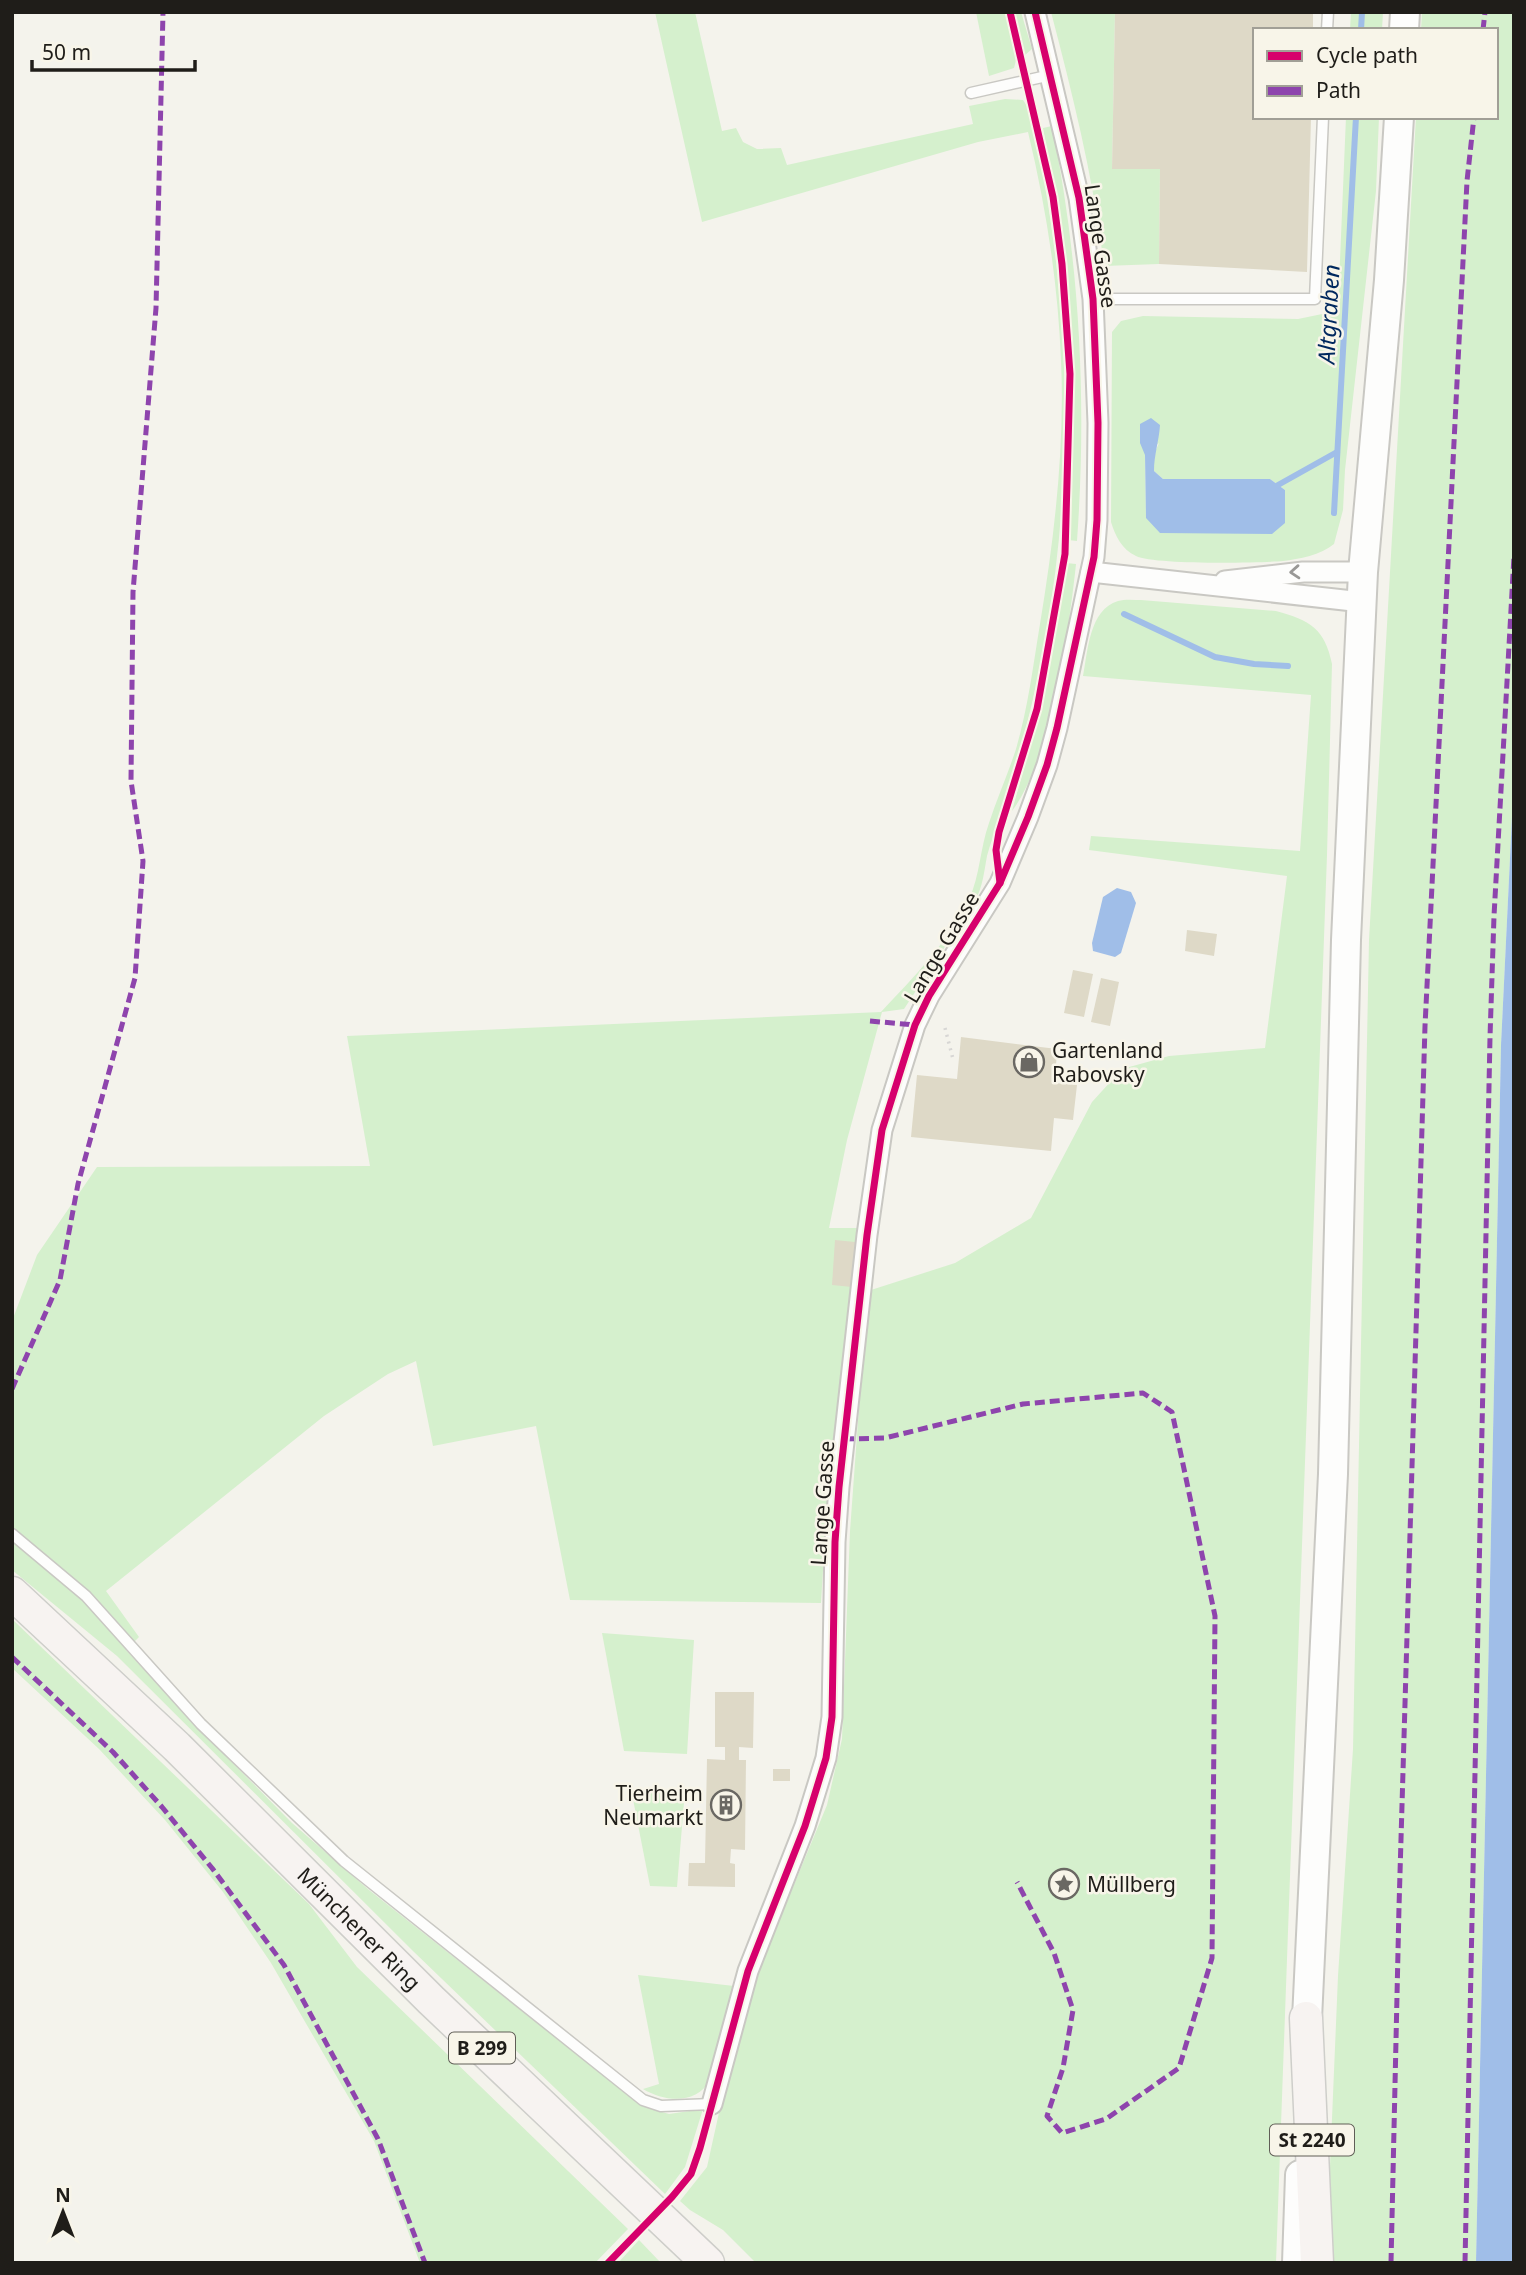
<svg xmlns="http://www.w3.org/2000/svg" width="1526" height="2275" viewBox="0 0 1526 2275" font-family="'Noto Sans',sans-serif">
<rect width="100%" height="100%" fill="#f4f3ec"/>
<g fill="#d5f0cd" fill-rule="evenodd">
<path d="M655,12H695L722,131L736,128L743,142L757,149L781,148L787,165L973,124L969,106L1005,99L1023,100L1029,109C1085,344 1076,591 999,820C995,832 990,844 987,856C984,872 983,886 975,901L904,1009L882,1012L847,1140L829,1228H859L826,1521L821,1603L570,1600L536,1426L433,1446L416,1361L388,1374L324,1416L106,1591L139,1637L126,1650L199,1729L292,1823L369,1890L642,2106L669,2114L703,2109L685,2167L665,2194L414,1952L117,1656L12,1570V1321L37,1255L97,1167L370,1166L347,1036L881,1012C913,978 949,941 969,899C980,876 980,848 989,823C997,798 1008,774 1016,749C1028,708 1033,666 1040,624C1054,539 1065,448 1061,361C1058,283 1046,207 1028,132L978,142L702,222Z"/>
<polygon points="976,12 1005,12 1016,60 1014,68 989,76"/>
<polygon points="1013,12 1021,12 1032,49 1025,55"/>
<path d="M1051,12H1115L1112,169H1160L1159,264L1104,266C1094,180 1073,96 1051,12Z"/>
<polygon points="1351,12 1383,12 1382,30 1350,30"/>
<polygon points="1422,12 1514,12 1514,775 1501,1045 1476,2263 1333,2263 1329,2190 1338,1976 1353,1749 1369,940 1416,117 1496,117 1496,30 1421,30"/>
<path d="M1346,117H1379L1376,191L1345,470L1343,510L1334,544C1321,555 1299,559 1283,561C1259,563 1154,565 1136,556C1122,550 1115,535 1111,522L1112,332L1121,321L1143,316L1298,319L1327,313L1338,308ZM1159,443L1154,454V471L1163,479H1270L1285,490L1146,518L1145,454Z"/>
<path d="M1052,126C1080,264 1087,401 1077,541L1068,540L1074,372L1064,246L1043,128Z"/>
<path d="M1066,563L1076,564C1069,630 1051,759 1012,811L1040,710Z"/>
<path d="M1141,600L1276,611C1310,620 1325,629 1332,664L1327,855L1276,2263H756L723,2230L690,2210L680,2201L707,2167L722,2099L755,1979L827,1805L842,1739L850,1531L862,1367L871,1290L955,1263L1031,1218L1092,1102L1122,1069L1169,1056L1265,1048L1287,876L1089,850L1091,836L1300,851L1311,695L1083,676C1088,651 1089,610 1118,601C1125,599 1134,600 1141,600Z"/>
<polygon points="12,1619 309,1904 357,1967 628,2229 595,2263 420,2263 374,2141 271,1963 223,1892 165,1820 99,1749 12,1668"/>
<polygon points="602,1633 694,1640 687,1754 624,1751"/>
<polygon points="631,1789 685,1790 677,1887 650,1886"/>
<path d="M638,1975L734,1986L710,2080C696,2105 665,2102 643,2089L659,2084Z"/>
<polygon points="639,2240 661,2263 618,2263"/>
</g>
<g fill="#a0bee8">
<path d="M1151,418L1160,425C1159,441 1154,455 1154,471L1163,479H1270L1285,490V523L1272,534L1160,533L1146,518L1145,455L1140,443V424Z"/>
<polygon points="1514,775 1514,2263 1476,2263 1501,1045"/>
<polygon points="1117,888 1131,892 1136,903 1121,953 1115,957 1093,951 1092,943 1103,897"/>
</g>
<g fill="none" stroke-linecap="round" stroke-linejoin="round">
<g stroke="#a0bee8" stroke-width="6">
<polyline points="1361,30 1362,12"/>
<polyline points="1278,485 1337,452"/>
<polyline points="1334,513 1356,117"/>
<polyline points="1124,614 1215,657 1254,664 1288,666"/>
</g>
</g>
<g fill="#ded9c7">
<polygon points="1115,12 1313,12 1313,30 1255,30 1255,117 1311,117 1307,272 1159,264 1160,169 1112,169"/>
<polygon points="1187,930 1217,934 1214,956 1185,951"/>
<polygon points="1073,970 1093,974 1084,1017 1064,1013"/>
<polygon points="1101,978 1119,982 1110,1026 1091,1022"/>
<polygon points="961,1037 1057,1049 1055,1083 1077,1085 1073,1120 1054,1118 1051,1151 911,1137 917,1075 957,1079"/>
<polygon points="835,1240 855,1242 852,1287 832,1285"/>
<polygon points="715,1692 754,1692 753,1748 739,1747 739,1760 746,1760 745,1850 731,1849 730,1863 735,1864 735,1887 688,1886 689,1863 705,1863 707,1759 725,1760 725,1747 715,1747"/>
<rect x="773" y="1769" width="17" height="12"/>
</g>
<g fill="none" stroke-linecap="round" stroke-linejoin="round">
<g stroke="#c9c8c3" stroke-width="13">
<g id="lane">
<polyline points="1327,30 1328,12"/>
<polyline points="971,93 1051,75"/>
<polyline points="1093,299 1315,299 1323,117"/>
<polyline points="12,1534 86,1596 201,1724 344,1861 643,2100 661,2106 712,2104"/>
</g>
</g>
<g stroke="#c9c8c3" stroke-width="23">
<g id="street">
<polyline points="1091,572 1362,602"/>
<polyline points="1225,581 1303,572 1363,572"/>
<polyline points="712,2104 748,1971 805,1826 826,1758 832,1717 835,1542 839,1487 867,1235 882,1130 915,1025 929,996 1000,883 1028,817 1047,765 1057,728 1094,557 1097,520 1098,423 1093,299 1079,198 1035,12"/>
</g>
</g>
<g stroke="#c9c8c3" stroke-width="32">
<g id="secondary">
<polyline points="1404,30 1405,12"/>
<polyline points="1306,2040 1333,1474 1346,940 1363,572 1389,280 1399,117"/>
<polyline points="1297,2263 1300,2175"/>
</g>
</g>
<g stroke="#cececa" stroke-width="35">
<g id="primary">
<path id="s1" d="M12,1593L177,1747L431,2000L708,2263"/>
<polyline points="1306,2018 1317,2263"/>
</g>
</g>
<polyline stroke="#d7d6d4" stroke-width="3.5" stroke-dasharray="2 5" stroke-linecap="butt" points="945,1028 953,1059"/>
<use href="#lane" stroke="#fdfdfc" stroke-width="10"/>
<use href="#street" stroke="#fdfdfc" stroke-width="19"/>
<use href="#secondary" stroke="#fdfdfc" stroke-width="28"/>
<use href="#primary" stroke="#f7f3f1" stroke-width="32"/>
<g stroke="#8e44ad" stroke-width="5" stroke-dasharray="10 5" stroke-linecap="butt">
<polyline points="1483,30 1485,12"/>
<polyline points="870,1021 915,1025"/>
<polyline points="12,1389 60,1280 78,1184 135,978 143,861 131,781 133,592 156,308 163,12"/>
<polyline points="844,1439 885,1438 1023,1404 1143,1393 1172,1412 1215,1616 1212,1958 1179,2068 1106,2119 1062,2133 1047,2116 1063,2068 1073,2010 1054,1953 1017,1882"/>
<polyline points="12,1657 113,1752 162,1807 212,1868 284,1965 378,2139 425,2263"/>
<polyline points="1391,2263 1399,1907 1425,1026 1467,181 1474,117"/>
<polyline points="1465,2263 1490,1037 1494,916 1514,556"/>
</g>
<g stroke="#f8f5e9" stroke-width="11">
<g id="cycleway">
<polyline points="1000,883 996,850 999,832 1037,709 1065,554 1070,374 1062,264 1053,197 1010,12"/>
<polyline points="608,2263 672,2197 691,2174 700,2148 748,1971 805,1826 826,1758 832,1717 835,1542 839,1487 867,1235 882,1130 915,1025 929,996 1000,883 1028,817 1047,765 1057,728 1094,557 1097,520 1098,423 1093,299 1079,198 1035,12"/>
</g>
</g>
<use href="#cycleway" stroke="#d6006c" stroke-width="7"/>
</g>
<defs><path id="oneway-chevron" d="M-2-3.5L2.5 0L-2 3.5" fill="none" stroke-width="1.6" stroke-linecap="round" stroke-linejoin="round" transform="scale(1.75)"/></defs>
<use stroke="#999896" href="#oneway-chevron" transform="translate(1295 572) rotate(176)"/>
<defs>
<g id="shop-ring" transform="scale(1.575)"><circle r="9.5" fill="#f8f5e9" stroke="#6a6863" stroke-width="1.5"/><path d="M-5-2.5h2.3a2.7 3.5 0 0 1 5.4 0H5L5.5 6h-11ZM-1.5-2.5h3a1.5 2.3 0 0 0-3 0Z" fill="#6a6863"/></g>
<g id="building-ring" transform="scale(1.575)"><circle r="9.5" fill="#f8f5e9" stroke="#6a6863" stroke-width="1.5"/><path d="M-4-6H4V6H1V3H-1V6H-4ZM-2.5-4.3h1.7v1.8h-1.7ZM.8-4.3h1.7v1.8H.8ZM-2.5-1h1.7V.8h-1.7ZM.8-1h1.7V.8H.8Z" fill="#6a6863"/></g>
<g id="sight-ring" transform="scale(1.575)"><circle r="9.5" fill="#f8f5e9" stroke="#6a6863" stroke-width="1.5"/><path d="M0-6L1.8-2.2L6-1.7L2.9 1.2L3.7 5.4L0 3.3L-3.7 5.4L-2.9 1.2L-6-1.7L-1.8-2.2Z" fill="#6a6863"/></g>
</defs>
<g fill-rule="evenodd">
<use href="#shop-ring" x="1029" y="1062"/>
<use href="#building-ring" x="726" y="1805"/>
<use href="#sight-ring" x="1064" y="1884"/>
</g>
<g text-anchor="middle" dominant-baseline="central" stroke-width="5" stroke-linejoin="round" paint-order="stroke">
<g fill="#f8f5e9" stroke="#605e57" stroke-width="2">
<rect x="449" y="2032.5" width="66" height="31" rx="5"/>
<rect x="1270" y="2124.5" width="84" height="31" rx="5"/>
</g>
<g font-size="19" font-weight="bold" fill="#1f1d19">
<text x="482" y="2048">B 299</text>
<text x="1312" y="2140">St 2240</text>
</g>
<g font-size="21" fill="#1f1d19" stroke="#f8f5e9">
<text transform="translate(1101 246) rotate(82)">Lange Gasse</text>
<text transform="translate(941 947) rotate(-59)">Lange Gasse</text>
<text transform="translate(822 1503) rotate(-86)">Lange Gasse</text>
<text stroke="none"><textPath href="#s1" startOffset="483">Münchener Ring</textPath></text>
</g>
<g font-size="21" fill="#1f1d19" stroke="#f8f5e9" text-anchor="start">
<text x="1052" y="1050">Gartenland<tspan x="1052" dy="24">Rabovsky</tspan></text>
<text x="703" y="1793" text-anchor="end">Tierheim<tspan x="703" dy="24">Neumarkt</tspan></text>
<text x="1087" y="1884">Müllberg</text>
</g>
<g font-size="23" font-style="italic" fill="#00285e" stroke="#f8f5e9">
<text transform="translate(1328 314) rotate(-87)">Altgraben</text>
</g>
</g>
<rect width="1526" height="2275" fill="none" stroke="#1f1d19" stroke-width="28"/>
<rect x="1253" y="28" width="245" height="91" fill="#f8f5e9" stroke="#a19f96" stroke-width="2"/>
<rect x="1267" y="51" width="35" height="10" fill="#d6006c" stroke="#a19f96" stroke-width="2"/>
<text x="1316" y="63" font-size="21" fill="#1f1d19">Cycle path</text>
<rect x="1267" y="86" width="35" height="10" fill="#8e44ad" stroke="#a19f96" stroke-width="2"/>
<text x="1316" y="98" font-size="21" fill="#1f1d19">Path</text>
<g transform="translate(63 2212)" stroke="#f8f5e9" stroke-width="5" paint-order="stroke">
<path d="M0-5L12 26L0 18L-12 26Z" fill="#1f1d19"/>
<text y="-10" font-size="19" font-weight="bold" text-anchor="middle" fill="#1f1d19">N</text>
</g>
<path d="M32 60v10h163v-10" fill="none" stroke="#1f1d19" stroke-width="3.5"/>
<text x="42" y="60" font-size="21" fill="#1f1d19" stroke="#f8f5e9" stroke-width="5" paint-order="stroke">50 m</text>
</svg>
